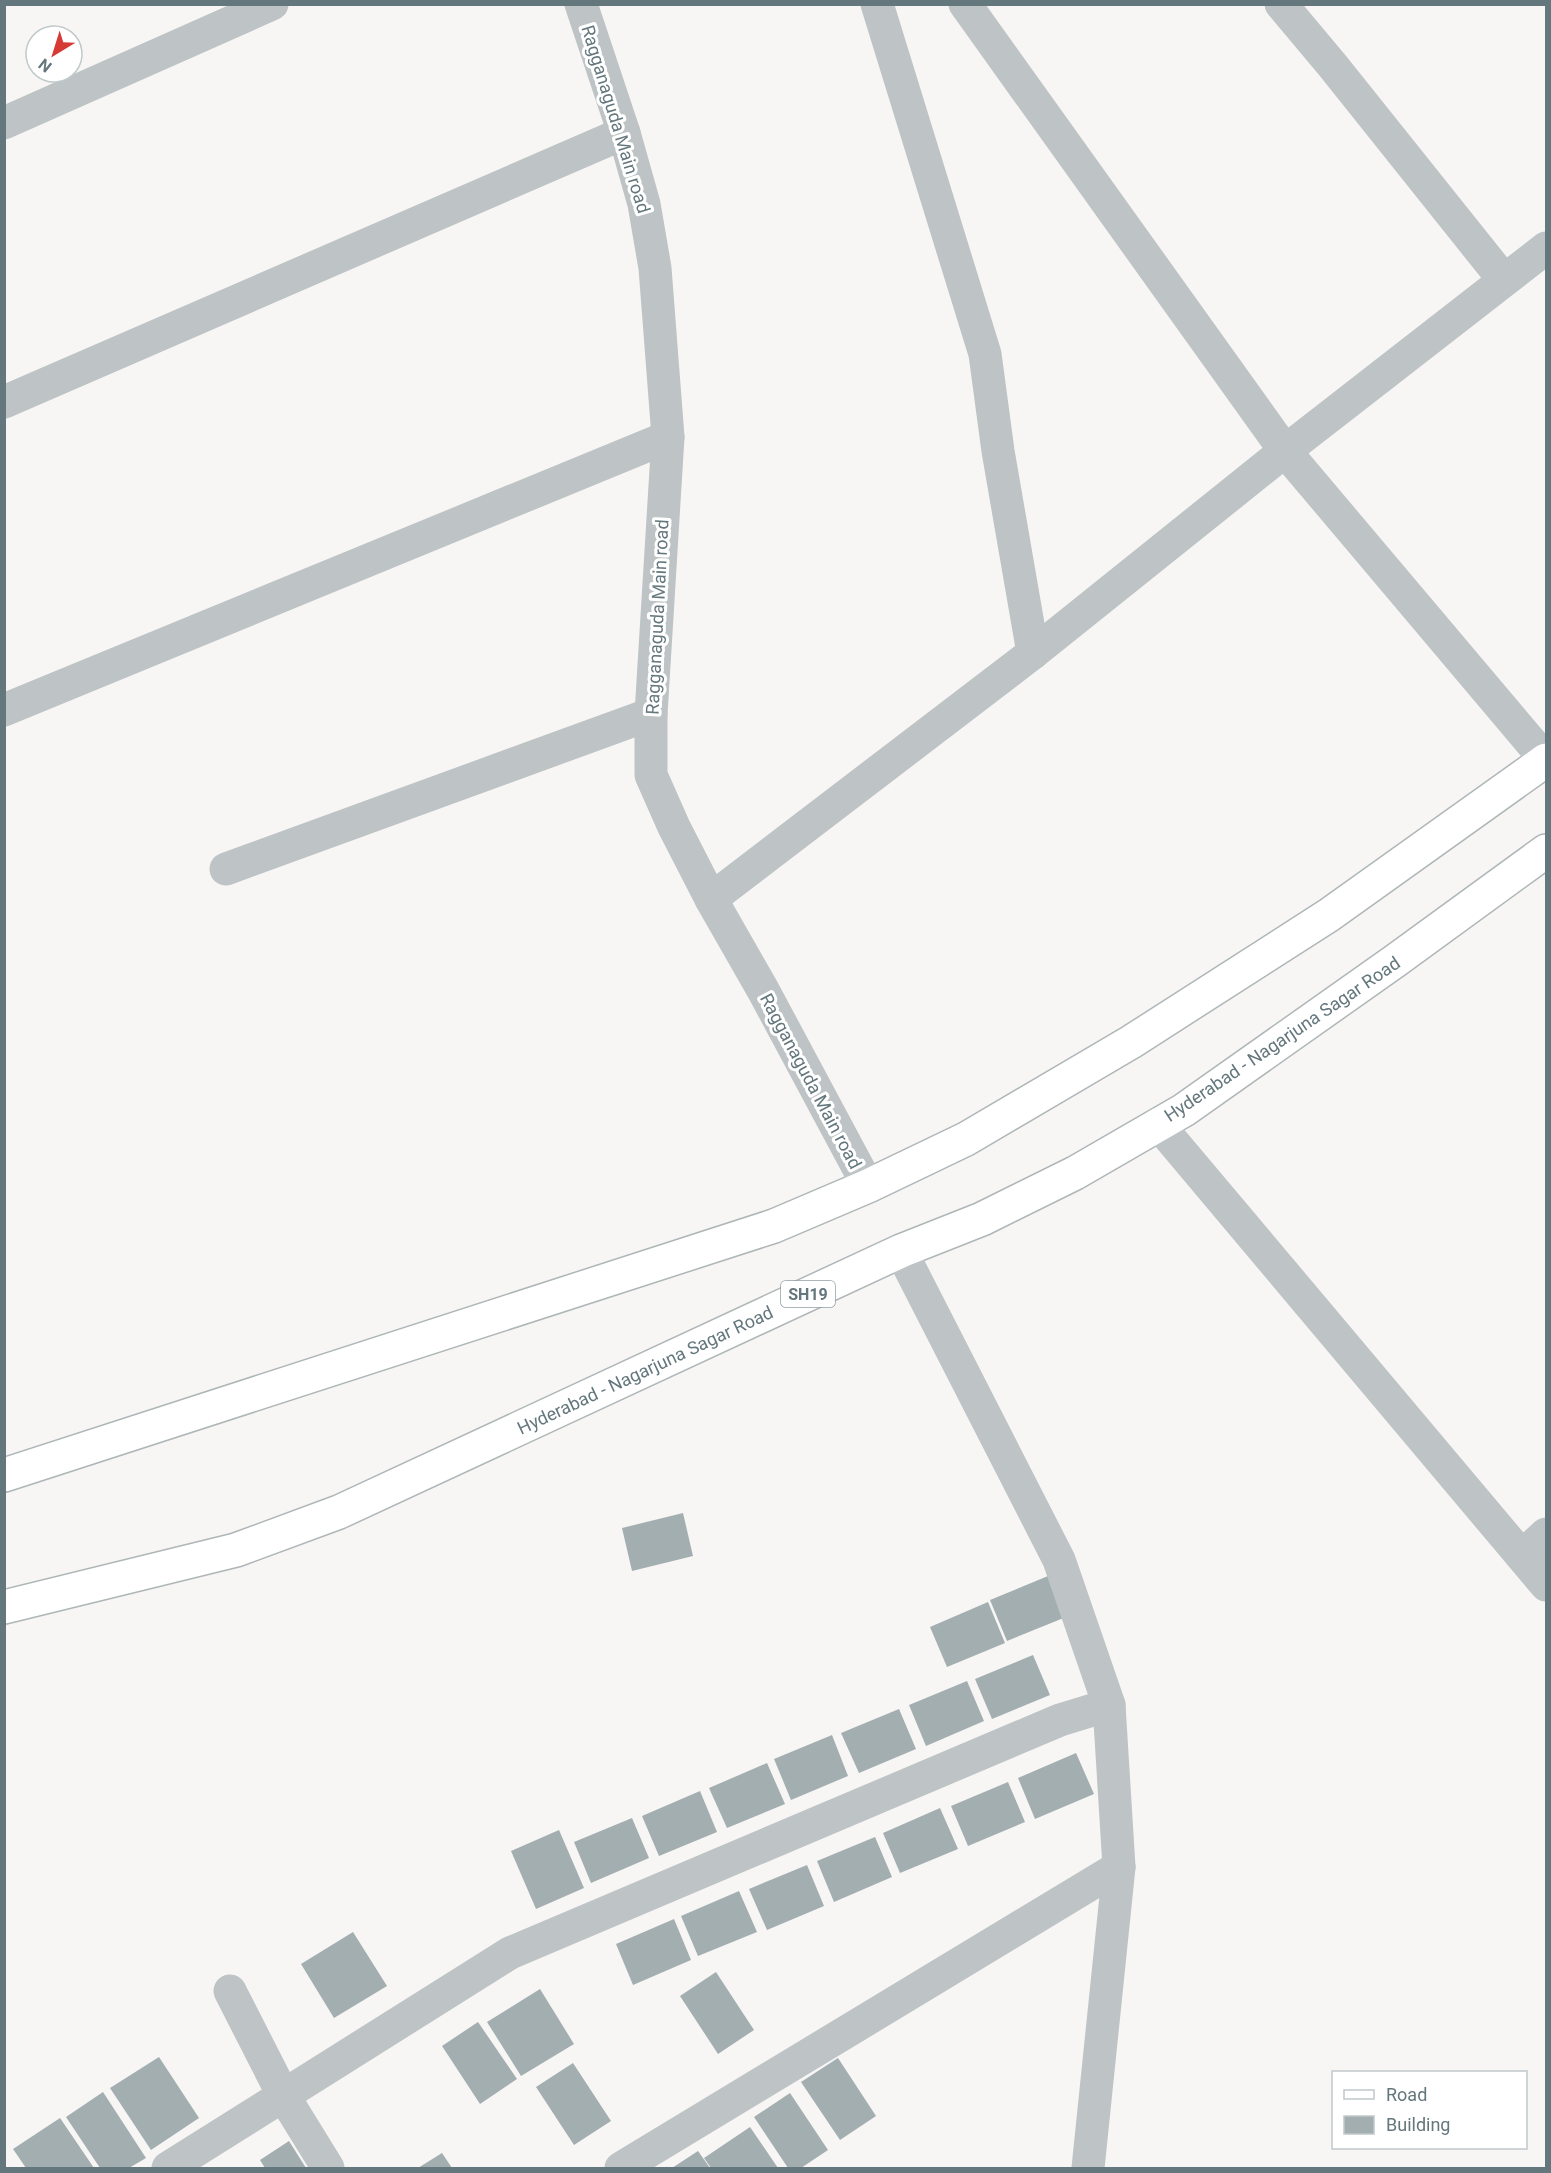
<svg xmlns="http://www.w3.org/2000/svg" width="1551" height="2173" viewBox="0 0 1551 2173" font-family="Roboto,sans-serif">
<rect width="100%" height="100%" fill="#f7f6f4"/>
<g fill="#a3aeb1">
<polygon points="683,1513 693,1556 632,1571 622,1528"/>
<polygon points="1048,1576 1066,1617 1007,1641 990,1600"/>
<polygon points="988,1602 1005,1643 947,1667 930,1627"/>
<polygon points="1033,1655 1050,1695 992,1719 975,1679"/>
<polygon points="967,1681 984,1721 926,1746 909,1705"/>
<polygon points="899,1709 916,1749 859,1773 841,1733"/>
<polygon points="832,1735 848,1776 791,1800 774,1759"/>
<polygon points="1076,1753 1094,1794 1035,1819 1018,1778"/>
<polygon points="767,1763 785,1804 727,1828 709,1788"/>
<polygon points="1008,1782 1025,1822 968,1846 951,1806"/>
<polygon points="700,1791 717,1832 659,1856 642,1816"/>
<polygon points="940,1808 958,1849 900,1873 883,1833"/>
<polygon points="632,1818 649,1858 591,1883 574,1842"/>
<polygon points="559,1830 584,1888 536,1909 511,1851"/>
<polygon points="875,1837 892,1877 834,1902 817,1861"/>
<polygon points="807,1865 824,1906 767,1930 749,1889"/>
<polygon points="739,1891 757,1932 698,1956 681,1916"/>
<polygon points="674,1919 691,1960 633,1985 616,1944"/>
<polygon points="353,1932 387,1986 334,2018 301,1964"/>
<polygon points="716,1972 754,2030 718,2054 680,1996"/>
<polygon points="540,1989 574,2044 521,2076 487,2022"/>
<polygon points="478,2022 517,2079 480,2104 442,2046"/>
<polygon points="159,2057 199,2118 151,2150 110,2088"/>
<polygon points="838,2058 876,2116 840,2140 801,2082"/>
<polygon points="573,2063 611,2121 574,2145 536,2087"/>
<polygon points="103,2092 146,2158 129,2168 100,2168 66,2117"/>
<polygon points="790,2093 828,2150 801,2168 788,2168 754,2117"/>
<polygon points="60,2118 94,2168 26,2168 13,2149"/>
<polygon points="750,2127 778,2168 711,2168 704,2158"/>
<polygon points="289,2141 306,2168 265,2168 260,2160"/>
<polygon points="698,2151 710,2168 672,2168"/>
<polygon points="442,2153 452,2168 418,2168"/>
</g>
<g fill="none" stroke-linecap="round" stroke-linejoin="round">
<g stroke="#afb6b8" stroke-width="36">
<g id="major">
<polyline points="4,1475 774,1226 868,1186 966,1139 1131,1042 1329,915 1546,760"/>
<polyline points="4,1607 236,1550 339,1512 901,1251 982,1219 1075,1173 1184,1110 1395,961 1546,851"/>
</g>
</g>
<g stroke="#bec3c5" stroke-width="33">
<polyline points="581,4 624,133 644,204 655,268 668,437 651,714 651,775 674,827 711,899 763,990 868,1186"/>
<polyline points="877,4 985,354 998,451 1033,653"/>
<polyline points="965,4 1285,451 1546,760"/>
<polyline points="1281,4 1333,66 1504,280"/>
<polyline points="4,123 272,4"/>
<polyline points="4,402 624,133"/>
<polyline points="4,710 668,437"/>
<polyline points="226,869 651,714"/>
<polyline points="711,899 1033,653 1285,451 1546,248"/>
<polyline points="1158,1124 1546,1585"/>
<polyline points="901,1251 1059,1560 1109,1705 1119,1867 1088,2168"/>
<polyline points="1522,1556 1546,1534"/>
<polyline points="230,1991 283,2095 328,2168"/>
<polyline points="168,2168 510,1953 1060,1720 1109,1705"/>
<polyline points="621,2168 1119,1867"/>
</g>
<use href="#major" stroke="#fff" stroke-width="33"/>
</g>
<g text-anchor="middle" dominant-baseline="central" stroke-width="6" stroke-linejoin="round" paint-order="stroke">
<rect fill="#fff" stroke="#92a0a4" stroke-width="1.5" x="781" y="1281" width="54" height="26" rx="4.5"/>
<g font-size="16" font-weight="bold" fill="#64777d">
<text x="808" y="1294">SH19</text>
</g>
<g font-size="18" fill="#64777d" stroke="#fff">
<text transform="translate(616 119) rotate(73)">Ragganaguda Main road</text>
<text transform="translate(657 617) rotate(-87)">Ragganaguda Main road</text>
<text transform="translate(1282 1039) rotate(-34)">Hyderabad - Nagarjuna Sagar Road</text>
<text transform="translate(811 1081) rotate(62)">Ragganaguda Main road</text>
<text transform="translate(645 1370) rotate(-25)">Hyderabad - Nagarjuna Sagar Road</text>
</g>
</g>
<rect width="1551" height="2173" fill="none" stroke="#64777d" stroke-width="12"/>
<rect x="1332" y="2071" width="195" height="78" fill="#ffffff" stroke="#c1c9cb" stroke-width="1.5"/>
<rect x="1344" y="2090" width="30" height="9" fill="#ffffff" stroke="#c1c9cb" stroke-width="1.5"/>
<text x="1386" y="2101" font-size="18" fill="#64777d">Road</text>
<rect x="1344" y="2116" width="30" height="18" fill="#a3aeb1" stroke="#c1c9cb" stroke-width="1.5"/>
<text x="1386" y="2131" font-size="18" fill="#64777d">Building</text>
<g transform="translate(54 54) rotate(218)"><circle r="28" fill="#ffffff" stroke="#c1c9cb" stroke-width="1.5"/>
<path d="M0-4.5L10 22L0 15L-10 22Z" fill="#d63a35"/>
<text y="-9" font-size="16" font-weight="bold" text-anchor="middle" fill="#64777d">N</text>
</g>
</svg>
